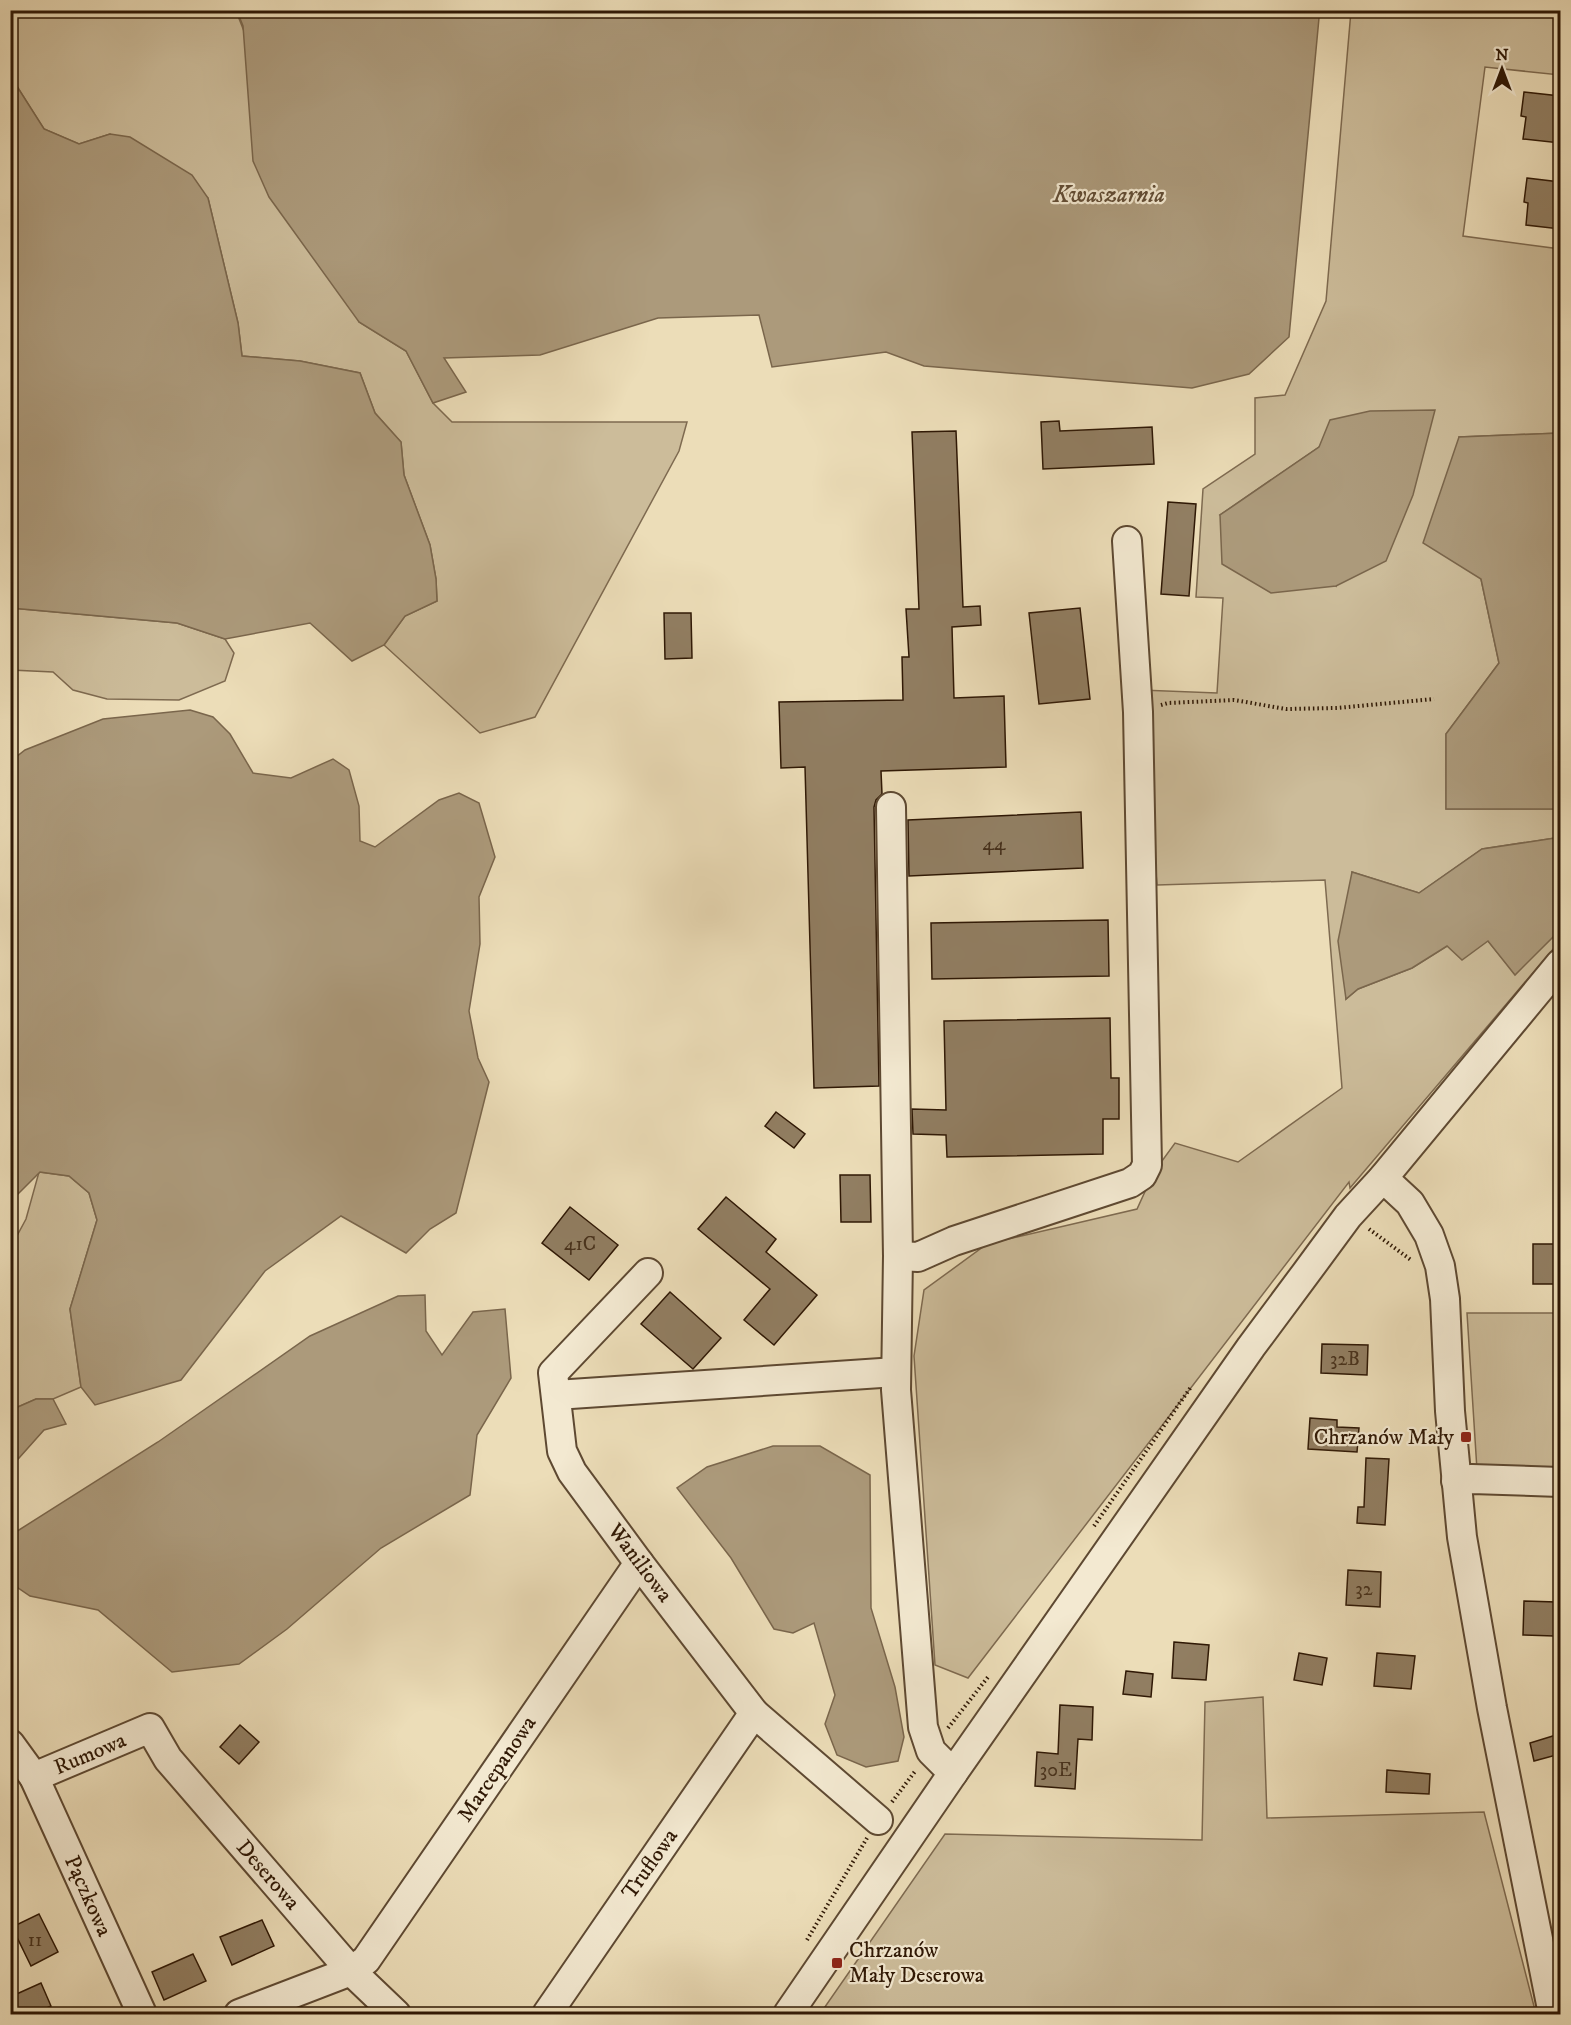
<svg xmlns="http://www.w3.org/2000/svg" width="1571" height="2025" viewBox="0 0 1571 2025" font-family="'IM FELL DW Pica',serif">
<rect width="100%" height="100%" fill="#ecddb8"/>
<filter id="stains"><feTurbulence type="fractalNoise" baseFrequency=".00333" numOctaves="4"/><feColorMatrix values="0 0 0 0 .2 0 0 0 0 .09 0 0 0 0 .02 0 0 0 .5 -.17"/></filter>
<radialGradient id="worn" r=".72"><stop offset=".6" stop-color="#630" stop-opacity="0"/><stop offset="1" stop-color="#630" stop-opacity=".3"/></radialGradient>
<g fill="#ccbc9a" stroke="#7e6a50" stroke-width="1.5" fill-rule="evenodd">
<polygon points="11,11 236,11 359,322 406,351 433,403 452,422 687,422 679,451 535,717 480,733 384,645 405,616 437,601 436,579 430,545 404,475 401,442 375,413 360,373 300,361 242,356 238,323 208,198 110,134 79,144 44,129 11,77"/>
<path d="M1351,11H1560V75L1485,67L1463,236L1560,249V433L1459,437L1481,579L1499,663L1446,734V809H1560V840L1555,838L1482,849L1419,893L1352,872L1346,999L1358,989L1412,968L1447,946L1488,941L1515,974L1560,930V941L1350,1188L1349,1182L968,1678L935,1665L914,1356L924,1290L987,1244L1137,1209L1154,1172L1175,1143L1238,1162L1342,1088L1325,880L1157,885L1141,690L1217,693L1223,598L1196,597L1203,489L1255,454V398L1285,395L1326,301ZM1319,447L1336,586L1220,515Z"/>
<polygon points="11,608 177,623 225,639 234,653 225,681 179,700 107,699 73,690 53,672 11,670"/>
<polygon points="39,1172 69,1176 89,1193 97,1220 70,1309 81,1387 53,1399 36,1399 11,1410 11,1247 26,1219"/>
<polygon points="1467,1313 1560,1313 1560,1472 1477,1470"/>
<polygon points="1263,1697 1267,1818 1484,1812 1536,2014 820,2014 945,1834 1202,1840 1205,1702"/>
</g>
<g fill="#ac9a7b" stroke="#7a664c" stroke-width="1.5">
<polygon points="237,11 1311,11 1319,18 1289,337 1249,374 1192,388 924,366 886,352 772,367 759,315 658,318 540,355 444,358 466,392 433,403 406,351 359,322 269,197 253,161 243,26"/>
<polygon points="11,77 44,129 79,144 110,134 130,137 192,175 208,198 238,323 242,356 300,361 360,373 375,413 401,442 404,475 430,545 436,579 437,601 405,616 384,645 352,661 310,623 225,639 177,623 11,608"/>
<polygon points="1435,410 1413,495 1386,561 1336,586 1271,593 1222,564 1220,515 1319,447 1330,420 1370,411"/>
<polygon points="1560,433 1560,809 1446,809 1446,734 1499,663 1481,579 1423,543 1459,437"/>
<polygon points="190,710 213,717 230,734 253,773 291,778 333,759 349,770 359,806 360,841 375,847 439,800 459,793 479,803 495,857 479,897 480,944 469,1011 478,1058 489,1082 456,1213 430,1229 406,1253 341,1216 265,1271 181,1380 95,1405 81,1387 70,1309 97,1220 89,1193 69,1176 40,1172 11,1201 11,761 25,750 103,719"/>
<polygon points="1555,838 1560,840 1560,930 1515,975 1488,941 1462,960 1447,946 1412,968 1358,989 1346,999 1338,941 1352,872 1419,893 1482,849"/>
<polygon points="425,1295 426,1331 442,1355 473,1312 505,1309 511,1378 477,1435 470,1495 381,1548 287,1629 239,1664 172,1672 98,1610 30,1596 11,1583 11,1535 158,1442 310,1336 398,1296"/>
<polygon points="36,1399 53,1399 66,1424 44,1430 11,1467 11,1410"/>
<polygon points="773,1446 820,1446 870,1475 871,1608 895,1687 904,1737 898,1761 866,1767 837,1755 825,1724 835,1695 814,1623 793,1633 774,1629 731,1558 677,1488 707,1467"/>
</g>
<g fill="#917e62" stroke="#2f1805" stroke-width="1.5">
<polygon points="1524,92 1560,96 1560,143 1523,139 1526,117 1521,116"/>
<polygon points="1527,178 1560,182 1560,229 1526,225 1528,203 1524,202"/>
<polygon points="1059,421 1060,431 1152,427 1154,464 1043,469 1041,422"/>
<polygon points="956,431 963,607 980,606 981,625 952,627 954,698 1004,696 1006,767 881,771 882,794 876,800 874,807 879,1086 814,1088 805,767 781,768 779,702 903,700 902,657 909,657 906,609 919,609 912,432"/>
<polygon points="1168,502 1196,504 1189,596 1161,594"/>
<polygon points="1080,608 1090,699 1039,704 1029,613"/>
<polygon points="664,613 691,613 692,658 665,659"/>
<polygon points="1081,812 1083,868 909,876 908,820"/>
<polygon points="1108,920 1109,976 932,979 931,923"/>
<polygon points="1110,1018 1111,1078 1119,1078 1119,1119 1103,1119 1103,1154 947,1157 946,1135 913,1134 912,1109 946,1110 944,1021"/>
<polygon points="776,1112 805,1134 794,1148 765,1126"/>
<polygon points="840,1175 870,1175 871,1222 841,1222"/>
<polygon points="726,1197 776,1239 766,1252 817,1295 774,1345 744,1320 770,1289 698,1229"/>
<polygon points="570,1207 618,1245 589,1280 542,1243"/>
<rect x="1533" y="1244" width="27" height="40"/>
<polygon points="670,1292 721,1338 693,1369 641,1324"/>
<polygon points="1322,1344 1368,1345 1367,1375 1321,1373"/>
<polygon points="1310,1418 1337,1420 1337,1427 1359,1428 1357,1452 1308,1449"/>
<polygon points="1366,1458 1389,1459 1385,1525 1357,1523 1358,1507 1364,1507"/>
<polygon points="1348,1570 1381,1572 1380,1607 1346,1605"/>
<polygon points="1524,1601 1556,1602 1554,1636 1523,1635"/>
<polygon points="1174,1642 1209,1645 1206,1680 1172,1678"/>
<polygon points="1299,1653 1327,1658 1322,1685 1294,1680"/>
<polygon points="1377,1653 1415,1656 1411,1689 1374,1686"/>
<polygon points="1126,1671 1153,1674 1151,1697 1123,1694"/>
<polygon points="1060,1705 1093,1707 1092,1740 1078,1739 1075,1789 1035,1786 1037,1752 1058,1754"/>
<polygon points="240,1725 259,1742 239,1764 220,1747"/>
<polygon points="1556,1735 1560,1754 1534,1761 1530,1743"/>
<polygon points="1387,1770 1430,1774 1429,1794 1386,1792"/>
<polygon points="39,1914 58,1952 31,1966 12,1927"/>
<polygon points="262,1920 274,1946 232,1965 220,1937"/>
<polygon points="193,1954 206,1981 164,2000 152,1972"/>
<polygon points="41,1983 51,2006 33,2014 17,2014 10,1997"/>
</g>
<g fill="none" stroke-linecap="round" stroke-linejoin="round">
<g stroke="#5e4932" stroke-width="32">
<g id="minor">
<polyline points="891,807 898,1256 896,1390 923,1727 931,1751 953,1773"/>
<polyline points="1383,1178 1410,1203 1429,1235 1440,1266 1445,1299 1450,1411 1462,1537 1492,1708 1553,2014"/>
<polyline points="898,1256 918,1257 954,1241 1130,1183 1142,1175 1147,1165 1138,712 1127,541"/>
<polyline points="648,1273 553,1373 562,1451 572,1472 639,1563 754,1713 878,1820"/>
<polyline points="556,1395 896,1372"/>
<polyline points="1456,1481 1472,1479 1560,1482"/>
<polyline points="10,1744 34,1777 150,1728 168,1759 351,1971 396,2014"/>
<polyline points="34,1777 142,2014"/>
<polyline points="239,2014 351,1971 366,1960 639,1563"/>
<polyline points="547,2014 754,1713"/>
<polyline points="788,2014 953,1773 1251,1347 1306,1273 1348,1216 1383,1178 1560,964"/>
</g>
</g>
<g stroke="#2f1805" stroke-width="4" stroke-dasharray="1.5 3" stroke-linecap="butt">
<polyline points="1161,705 1168,703 1234,700 1286,709 1337,708 1434,699"/>
<polyline points="1369,1229 1411,1260"/>
<polyline points="1094,1526 1191,1387"/>
<polyline points="948,1728 988,1677"/>
<polyline points="892,1802 916,1770"/>
<polyline points="807,1940 867,1838"/>
</g>
<use href="#minor" stroke="#f3e9d1" stroke-width="28"/>
</g>
<g fill="#8f2418" stroke="#f3e9d1" stroke-width="2">
<rect x="1460" y="1431" width="12" height="12" rx="3"/>
<rect x="831" y="1957" width="12" height="12" rx="3"/>
</g>
<g text-anchor="middle" dominant-baseline="central" stroke-width="4.5" stroke-linejoin="round" paint-order="stroke">
<g font-size="20" fill="#48321c">
<text x="994" y="844">44</text>
<text x="580" y="1244">41C</text>
<text x="1345" y="1359">32B</text>
<text x="1364" y="1589">32</text>
<text x="1056" y="1770">30E</text>
<text x="35" y="1940">11</text>
</g>
<g font-size="22" fill="#2f1805" stroke="#f3e9d1" text-anchor="end">
<text x="1454" y="1437">Chrzanów Mały</text>
<text x="849" y="1950" text-anchor="start">Chrzanów<tspan x="849" dy="25">Mały Deserowa</tspan></text>
</g>
<g font-size="22" fill="#2f1805" stroke="#f3e9d1">
<text transform="translate(640 1563) rotate(53)">Waniliowa</text>
<text transform="translate(90 1754) rotate(-23)">Rumowa</text>
<text transform="translate(497 1769) rotate(-56)">Marcepanowa</text>
<text transform="translate(650 1864) rotate(-55)">Truflowa</text>
<text transform="translate(268 1875) rotate(49)">Deserowa</text>
<text transform="translate(88 1896) rotate(66)">Pączkowa</text>
</g>
<g font-size="24" font-style="italic" fill="#614c34" stroke="#f3e9d1">
<text x="1109" y="195">Kwaszarnia</text>
</g>
</g>
<rect width="1571" height="2025" fill="none" stroke="#ecddb8" stroke-width="36"/>
<rect x="12" y="12" width="1547" height="2001" fill="none" stroke="#2f1805" stroke-width="3"/>
<rect x="18" y="18" width="1535" height="1989" fill="none" stroke="#2f1805" stroke-width="1.5"/>
<g transform="translate(1502 69)" stroke="#f3e9d1" stroke-width="4.5" paint-order="stroke">
<path d="M0-4.5L10 22L0 15L-10 22Z" fill="#2f1805"/>
<text y="-9" font-size="16" font-weight="bold" text-anchor="middle" fill="#2f1805">N</text>
</g>
<rect width="100%" height="100%" filter="url(#stains)"/>
<rect width="100%" height="100%" fill="url(#worn)"/>
</svg>
